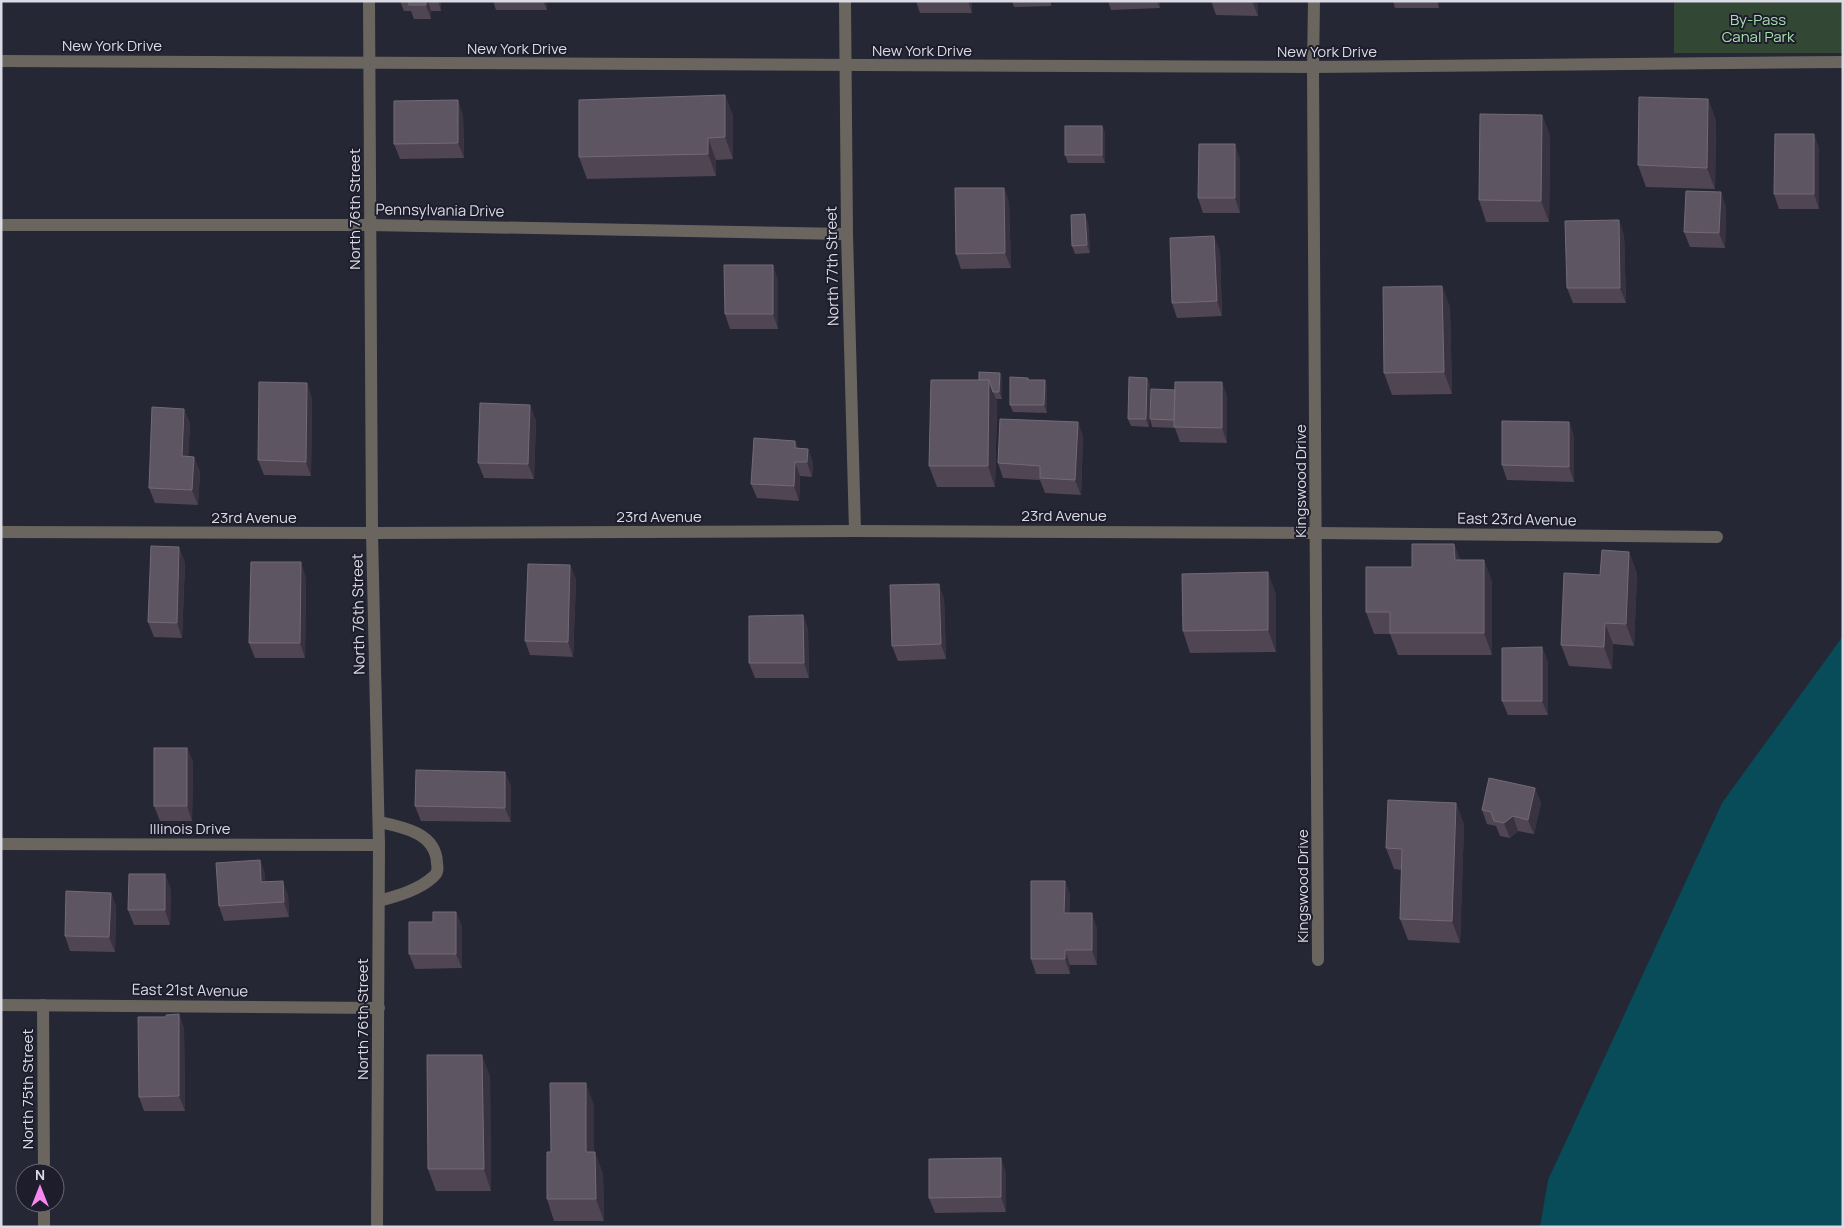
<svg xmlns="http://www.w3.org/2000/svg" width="1844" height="1228" viewBox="0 0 1844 1228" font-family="Manrope,sans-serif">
<rect width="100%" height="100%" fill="#262735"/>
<rect fill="#334735" x="1674" y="1" width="169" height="52"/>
<polygon fill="#074c58" points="1843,636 1843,1227 1540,1227 1548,1180 1722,803"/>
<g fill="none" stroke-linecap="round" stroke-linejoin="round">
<path stroke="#6a665f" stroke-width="12" d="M379,822C403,827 436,833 437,863C438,869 438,873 433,877C419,890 397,896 379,901"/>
<g stroke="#6a665f" stroke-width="12">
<polyline points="369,1 372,533 379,845 377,1227"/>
<polyline points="845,1 847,234 855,531"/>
<polyline points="1314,1 1313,67 1318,960"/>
<polyline points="1,61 1313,67 1843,62"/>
<polyline points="1,225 370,225 847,234"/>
<polyline points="1,532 372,533 855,531 1317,533 1717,537"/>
<polyline points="1,844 379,845"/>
<polyline points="1,1005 379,1008"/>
<polyline points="43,1005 44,1173"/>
<polyline points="44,1203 44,1227"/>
</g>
</g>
<g fill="#4f4553">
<polygon points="400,1 441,1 441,11 431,11 431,19 414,19 411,11 404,11"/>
<polygon points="493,1 547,1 547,10 496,10"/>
<polygon points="916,1 972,1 972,13 920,13"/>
<polygon points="1012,1 1051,1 1051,6 1014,7"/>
<polygon points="1108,1 1160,1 1160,8 1111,10"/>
<polygon points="1211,1 1257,1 1258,16 1216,15"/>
<polygon points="1393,1 1439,1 1439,8 1395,8"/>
<polygon points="725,95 733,116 733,159 716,160 716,176 587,179 579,157"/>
<polygon points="1708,99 1716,121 1715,189 1646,187 1638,165"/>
<polygon points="463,115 464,158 400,159 394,144"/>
<polygon points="1542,115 1550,136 1549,222 1486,222 1479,200"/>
<polygon points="1102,126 1105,133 1105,163 1068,163 1065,155"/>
<polygon points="1814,134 1819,149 1819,209 1779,209 1774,194"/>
<polygon points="1240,159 1240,213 1203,213 1198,198"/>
<polygon points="1004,188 1009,203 1011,268 961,269 956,254"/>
<polygon points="1726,207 1725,248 1690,247 1684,232"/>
<polygon points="1088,222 1090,253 1075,254 1072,246"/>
<polygon points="1624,235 1626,303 1573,303 1567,288"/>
<polygon points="1220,251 1222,316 1177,318 1172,303"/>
<polygon points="778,280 778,329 730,329 725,314"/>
<polygon points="1442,286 1450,308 1452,394 1392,395 1384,373"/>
<polygon points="1000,373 1002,380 1002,399 996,399 997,402 995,487 937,487 929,466 979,380"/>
<polygon points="1028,378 1029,380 1045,380 1047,388 1047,413 1013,412 1010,405"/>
<polygon points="1147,378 1150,385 1149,427 1131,426 1128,419"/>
<polygon points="1222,382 1227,397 1227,443 1180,442 1175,428 1152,427 1150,419 1175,390"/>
<polygon points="312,398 311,476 264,475 258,460"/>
<polygon points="184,409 190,424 188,456 194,457 200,472 198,505 155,503 149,488"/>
<polygon points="536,420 534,479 484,478 478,463"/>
<polygon points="1078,422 1083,437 1081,495 1045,493 1040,480 1003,478 998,463"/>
<polygon points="1569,422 1574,437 1574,482 1507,480 1502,465"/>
<polygon points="795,441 798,448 808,449 813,463 812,477 800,476 799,501 757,498 751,484"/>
<polygon points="1454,544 1460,560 1484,560 1492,582 1492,655 1398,655 1390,634 1374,634 1366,612 1412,567"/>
<polygon points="1629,552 1637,574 1634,646 1613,644 1612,669 1569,666 1561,645 1600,575"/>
<polygon points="185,562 182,638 154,637 148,622"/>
<polygon points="570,565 576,580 573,657 530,655 525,641"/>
<polygon points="306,577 305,658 255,658 249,643"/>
<polygon points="1276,594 1276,652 1190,653 1183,631"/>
<polygon points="944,599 946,659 898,661 892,646"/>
<polygon points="803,615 808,630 809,678 755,678 749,663"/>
<polygon points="1542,647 1548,662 1548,715 1508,715 1502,701"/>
<polygon points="187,748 193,762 192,821 160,821 154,806"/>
<polygon points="505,772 511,787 511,822 421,821 415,806"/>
<polygon points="1535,788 1541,803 1534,834 1518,831 1510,838 1500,836 1496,826 1487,824 1482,810"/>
<polygon points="1456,803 1464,825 1460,943 1408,940 1400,919 1401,870 1394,869 1386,848"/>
<polygon points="260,860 265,875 265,882 288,895 289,917 224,921 219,906"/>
<polygon points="1065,881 1070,895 1070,913 1097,928 1097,965 1070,965 1070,974 1036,974 1031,959"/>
<polygon points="171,889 170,925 134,925 128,910"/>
<polygon points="111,893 116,907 115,952 70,951 65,936"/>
<polygon points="456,912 462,927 462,968 415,969 409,954"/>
<polygon points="179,1014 184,1029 185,1111 144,1111 139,1097 166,1017"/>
<polygon points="490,1076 491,1191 436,1191 428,1169"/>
<polygon points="594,1105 594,1152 603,1174 604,1221 554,1221 547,1199 551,1152"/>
<polygon points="1006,1172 1006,1212 935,1213 929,1198"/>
</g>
<g fill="#393240">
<polygon points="426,1 428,1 431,11 431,19 426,5"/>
<polygon points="438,1 441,1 441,11"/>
<polygon points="543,1 547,1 547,10"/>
<polygon points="968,1 972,1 972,13"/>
<polygon points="1157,1 1160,1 1160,8"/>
<polygon points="1252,1 1257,1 1258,16"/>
<polygon points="1437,1 1439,1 1439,8"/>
<polygon points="725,95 733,116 733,159 725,137"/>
<polygon points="1708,99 1716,121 1715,189 1707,168"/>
<polygon points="458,100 463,115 464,158 458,143"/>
<polygon points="1542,115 1550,136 1549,222 1541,201"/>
<polygon points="1102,126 1105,133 1105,163 1102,155"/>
<polygon points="1814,134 1819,149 1819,209 1814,194"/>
<polygon points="708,138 716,160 716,176 708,154"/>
<polygon points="1235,144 1240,159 1240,213 1235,198"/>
<polygon points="1004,188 1009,203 1011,268 1005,253"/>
<polygon points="1721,192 1726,207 1725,248 1719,233"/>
<polygon points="1085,214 1088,222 1090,253 1087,245"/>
<polygon points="1619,220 1624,235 1626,303 1620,288"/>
<polygon points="1214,236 1220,251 1222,316 1217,301"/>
<polygon points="773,265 778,280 778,329 773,314"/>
<polygon points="1442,286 1450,308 1452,394 1444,372"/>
<polygon points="1000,373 1002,380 1002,399 999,392"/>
<polygon points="1147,378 1150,385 1149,427 1146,419"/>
<polygon points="989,380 997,402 995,487 988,466"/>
<polygon points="1045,380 1047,388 1047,413 1044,405"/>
<polygon points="1222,382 1227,397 1227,443 1222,428"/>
<polygon points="307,383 312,398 311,476 306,462"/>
<polygon points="530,405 536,420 534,479 528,464"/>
<polygon points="184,409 190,424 188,471 182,456"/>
<polygon points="1078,422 1083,437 1081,495 1075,480"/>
<polygon points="1569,422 1574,437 1574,482 1569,467"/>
<polygon points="795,441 801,456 800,463 795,448"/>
<polygon points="808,449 813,463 812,477 807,462"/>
<polygon points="194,457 200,472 198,505 192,490"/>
<polygon points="795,462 800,476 799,501 794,486"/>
<polygon points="1454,544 1462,566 1455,560"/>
<polygon points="179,547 185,562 182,638 177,623"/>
<polygon points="1629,552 1637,574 1634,646 1626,624"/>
<polygon points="1484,560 1492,582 1492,655 1484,633"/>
<polygon points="301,562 306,577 305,658 300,643"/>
<polygon points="570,565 576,580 573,657 568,642"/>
<polygon points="1268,572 1276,594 1276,652 1268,630"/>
<polygon points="939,584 944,599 946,659 941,644"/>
<polygon points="803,615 808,630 809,678 804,663"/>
<polygon points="1605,623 1613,644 1612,669 1604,647"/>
<polygon points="1542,647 1548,662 1548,715 1542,701"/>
<polygon points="187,748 193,762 192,821 187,806"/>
<polygon points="505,772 511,787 511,822 505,808"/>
<polygon points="1535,788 1541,803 1534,834 1528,820"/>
<polygon points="1456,803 1464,825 1460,943 1452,921"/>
<polygon points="1513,816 1518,831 1510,838 1504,823"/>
<polygon points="260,860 265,875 266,897 261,882"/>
<polygon points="165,874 171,889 170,925 165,910"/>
<polygon points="283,881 288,895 289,917 284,902"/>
<polygon points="1065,881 1070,895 1070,928 1064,913"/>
<polygon points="111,893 116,907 115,952 109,937"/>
<polygon points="456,912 462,927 462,968 456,954"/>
<polygon points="1092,913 1097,928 1097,965 1092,950"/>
<polygon points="1065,950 1070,965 1070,974 1065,959"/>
<polygon points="179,1014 184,1029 185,1111 179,1096"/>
<polygon points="482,1055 490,1076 491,1191 484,1169"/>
<polygon points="586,1083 594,1105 594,1174 586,1152"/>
<polygon points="595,1152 603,1174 604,1221 596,1199"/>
<polygon points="1001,1158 1006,1172 1006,1212 1001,1197"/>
</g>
<g fill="#5e5563" stroke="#726a77">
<rect x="409" y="1" width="17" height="4"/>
<polygon points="725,95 725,137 708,138 708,154 579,157 579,100"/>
<polygon points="1639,97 1708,99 1707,168 1638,165"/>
<polygon points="458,100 458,143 394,144 394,101"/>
<polygon points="1480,114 1542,115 1541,201 1479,200"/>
<rect x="1065" y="126" width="37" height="29"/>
<polygon points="1775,134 1814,134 1814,194 1774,194"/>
<polygon points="1199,144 1235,144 1235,198 1198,198"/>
<polygon points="955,188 1004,188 1005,253 956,254"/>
<polygon points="1686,191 1721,192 1719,233 1684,232"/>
<polygon points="1085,214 1087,245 1072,246 1071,215"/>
<polygon points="1619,220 1620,288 1567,288 1565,221"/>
<polygon points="1214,236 1217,301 1172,303 1170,238"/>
<polygon points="724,265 773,265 773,314 725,314"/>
<polygon points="1442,286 1444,372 1384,373 1383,287"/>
<polygon points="979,372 1000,373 999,392 993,392 989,380 979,380"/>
<polygon points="1010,377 1028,378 1028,380 1045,380 1044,405 1010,405"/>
<polygon points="1129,377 1147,378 1146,419 1128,419"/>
<polygon points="931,380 989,380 988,466 929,466"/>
<polygon points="259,382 307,383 306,462 258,460"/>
<polygon points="1175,382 1222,382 1222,428 1174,427"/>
<polygon points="1151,389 1175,390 1174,420 1150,419"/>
<polygon points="480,403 530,405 528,464 478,463"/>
<polygon points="152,407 184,409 182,456 194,457 192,490 149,488"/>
<polygon points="1000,419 1078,422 1075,480 1040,478 1040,466 998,463"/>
<polygon points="1502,421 1569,422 1569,467 1502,465"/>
<polygon points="754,438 795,441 795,448 808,449 807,462 795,462 794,486 751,484"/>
<polygon points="1412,544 1454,544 1455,560 1484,560 1484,633 1390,633 1390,612 1366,612 1366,567 1412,567"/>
<polygon points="151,546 179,547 177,623 148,622"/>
<polygon points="1602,550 1629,552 1626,624 1605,623 1604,647 1561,645 1564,573 1600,575"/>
<polygon points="251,562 301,562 300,643 249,643"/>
<polygon points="528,564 570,565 568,642 525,641"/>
<polygon points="1268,572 1268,630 1183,631 1182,574"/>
<polygon points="939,584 941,644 892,646 890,585"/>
<polygon points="803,615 804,663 749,663 749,616"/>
<polygon points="1542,647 1542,701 1502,701 1502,648"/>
<rect x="154" y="748" width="33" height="58"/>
<polygon points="416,770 505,772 505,808 415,806"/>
<polygon points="1489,778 1535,788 1528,820 1513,816 1504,823 1494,821 1491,812 1482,810"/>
<polygon points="1388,800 1456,803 1452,921 1400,919 1402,849 1386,848"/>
<polygon points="260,860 261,882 283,881 284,902 219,906 216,863"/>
<polygon points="129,874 165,874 165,910 128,910"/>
<polygon points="1031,881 1065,881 1064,913 1092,913 1092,950 1065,950 1065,959 1031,959"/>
<polygon points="66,891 111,893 109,937 65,936"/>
<polygon points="433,912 456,912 456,954 409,954 409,922 433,922"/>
<polygon points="179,1014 179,1096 139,1097 138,1017 166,1017 166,1015"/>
<polygon points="427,1055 482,1055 484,1169 428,1169"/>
<polygon points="550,1083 586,1083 586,1152 595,1152 596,1199 547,1199 547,1152 551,1152"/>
<polygon points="1001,1158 1001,1197 929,1198 929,1159"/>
</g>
<g text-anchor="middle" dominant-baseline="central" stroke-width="4" stroke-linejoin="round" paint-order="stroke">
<g font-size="15" fill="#a6e0ab" stroke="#1d1d2b">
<text x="1758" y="19">By-Pass<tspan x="1758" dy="17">Canal Park</tspan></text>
</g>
<g font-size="15" fill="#dadbe5" stroke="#1d1d2b">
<text x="112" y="45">New York Drive</text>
<text x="517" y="48">New York Drive</text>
<text x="922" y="50">New York Drive</text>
<text x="1327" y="51">New York Drive</text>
<text transform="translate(354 209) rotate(-90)">North 76th Street</text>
<text transform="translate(440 210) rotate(1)">Pennsylvania Drive</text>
<text transform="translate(832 266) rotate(-91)">North 77th Street</text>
<text transform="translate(1300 481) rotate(-90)">Kingswood Drive</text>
<text x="1064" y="515">23rd Avenue</text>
<text x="659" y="516">23rd Avenue</text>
<text x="254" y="517">23rd Avenue</text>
<text transform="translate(1517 519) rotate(1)">East 23rd Avenue</text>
<text transform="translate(358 614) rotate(-91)">North 76th Street</text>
<text x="190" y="828">Illinois Drive</text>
<text transform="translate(1302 886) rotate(-90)">Kingswood Drive</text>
<text transform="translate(190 990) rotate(1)">East 21st Avenue</text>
<text transform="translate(362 1019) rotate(-90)">North 76th Street</text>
<text transform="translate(27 1089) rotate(-90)">North 75th Street</text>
</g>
</g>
<rect width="1844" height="1228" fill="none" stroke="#dadbe5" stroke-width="5"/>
<g transform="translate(40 1188)"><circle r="24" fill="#1d1d2b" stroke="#696975"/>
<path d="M0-4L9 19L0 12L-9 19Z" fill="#f689ee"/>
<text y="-8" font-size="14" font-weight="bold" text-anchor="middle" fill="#dadbe5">N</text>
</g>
</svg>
